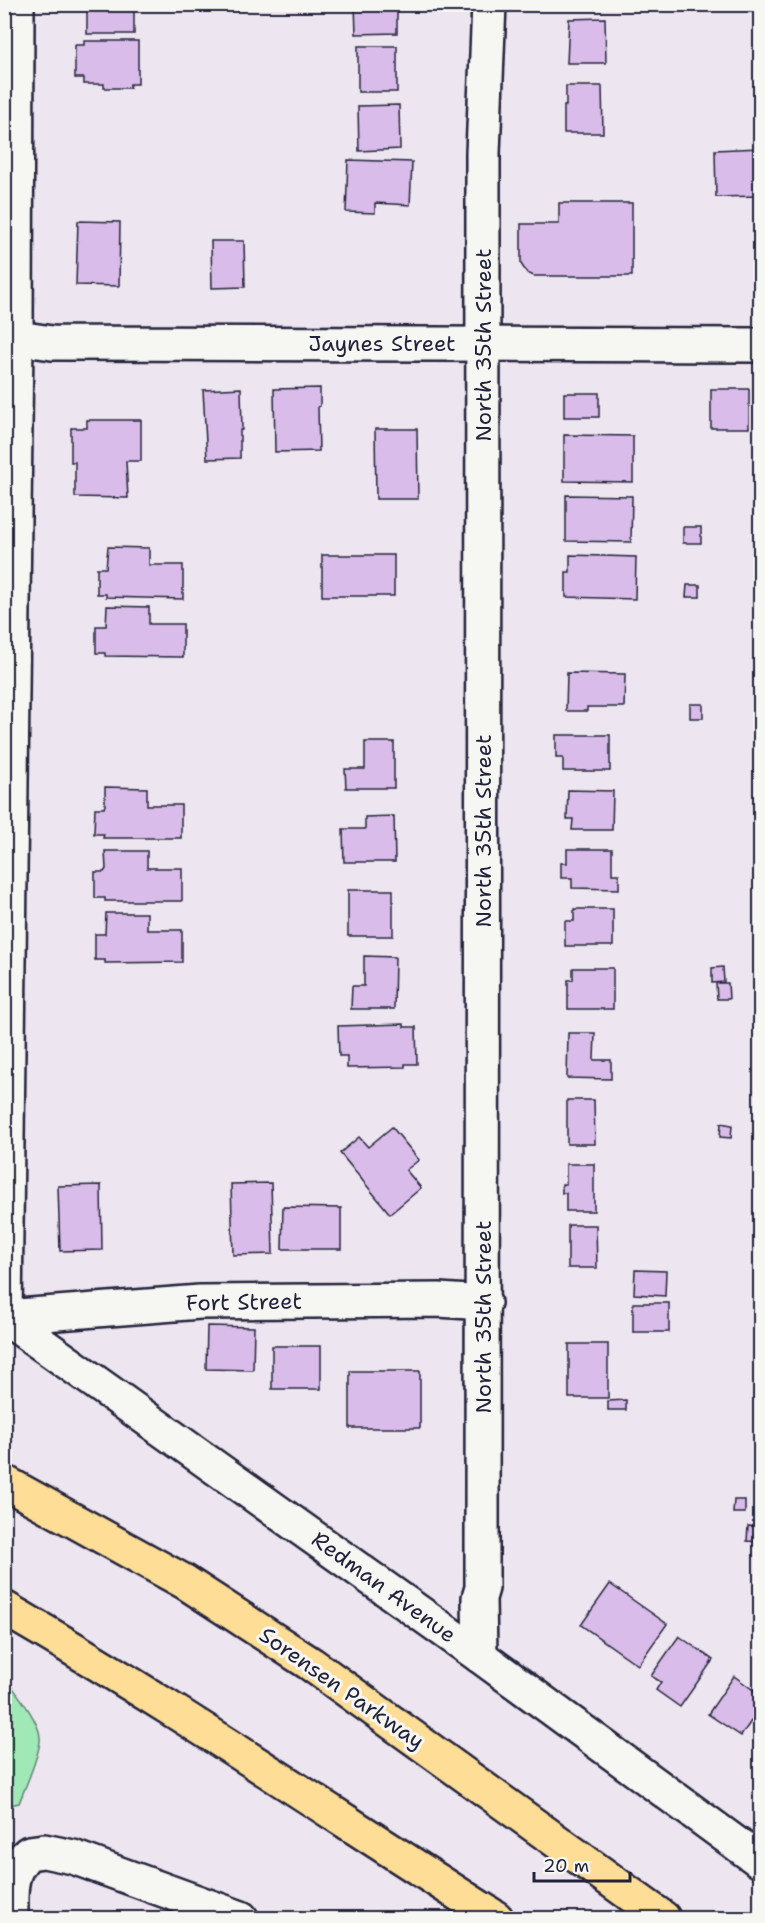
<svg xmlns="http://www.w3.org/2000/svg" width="765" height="1923" viewBox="0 0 765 1923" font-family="'Shantell Sans',sans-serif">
<rect width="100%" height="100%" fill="#ede5ef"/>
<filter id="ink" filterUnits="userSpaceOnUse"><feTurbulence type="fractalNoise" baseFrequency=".0167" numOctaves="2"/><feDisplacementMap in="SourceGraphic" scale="12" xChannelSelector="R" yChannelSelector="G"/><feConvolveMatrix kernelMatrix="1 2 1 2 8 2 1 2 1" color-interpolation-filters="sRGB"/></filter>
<g filter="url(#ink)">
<path fill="#a0e8b6" stroke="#618578" stroke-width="1.5" d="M5,1677C15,1691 39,1720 40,1737C42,1750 24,1790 19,1803L5,1806Z"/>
<g fill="#d9bce9" stroke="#22223b" stroke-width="1.5">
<rect x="87" y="4" width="47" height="30"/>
<polygon points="355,4 397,4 397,33 356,34"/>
<polygon points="605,18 606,63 567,63 569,19"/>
<polygon points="84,41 138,41 138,84 130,84 130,88 104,88 104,84 84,84 84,78 75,78 75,45 84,45"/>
<rect x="358" y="46" width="39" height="46"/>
<polygon points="566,86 602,86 603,133 564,133 564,106 566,106"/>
<polygon points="399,105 400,149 359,151 358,106"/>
<polygon points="760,148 760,196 716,197 715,150"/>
<polygon points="348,160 412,162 410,205 375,203 375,213 346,212"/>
<polygon points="559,203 632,203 632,276 534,276 527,273 521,264 521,224 559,224"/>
<polygon points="78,221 120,222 119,286 76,285"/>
<polygon points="211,241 244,241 245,287 212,288"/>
<polygon points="241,388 242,430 240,430 240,458 207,459 203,390"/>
<polygon points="320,388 320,406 318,407 319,451 275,452 274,389"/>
<rect x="711" y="389" width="38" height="39"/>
<rect x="564" y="393" width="35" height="24"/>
<polygon points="87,420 141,420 141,461 126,461 128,498 75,497 75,462 71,462 71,428 87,428"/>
<polygon points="375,429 417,429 418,499 376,499"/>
<polygon points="564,435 633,436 633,482 564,481"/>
<polygon points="566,495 632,496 631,542 566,541"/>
<rect x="683" y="527" width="18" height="16"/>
<polygon points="108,547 149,548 149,565 183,565 183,599 106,597 106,594 97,594 97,568 106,568"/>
<rect x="322" y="555" width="72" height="41"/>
<polygon points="570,555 636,557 635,599 566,597 566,572 570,572"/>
<polygon points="687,585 700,585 700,597 686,597"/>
<polygon points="107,606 149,607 149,624 183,624 183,657 105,656 105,653 96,653 96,626 106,626"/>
<polygon points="567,673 625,674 624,707 587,707 587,711 566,711"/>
<rect x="690" y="704" width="13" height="14"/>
<polygon points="556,735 610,735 610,771 563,771 563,758 556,758"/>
<polygon points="365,742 394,742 394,788 346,788 345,769 365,769"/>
<polygon points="105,787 147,788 147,805 181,805 181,838 103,838 104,834 94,834 95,808 104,808 105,805"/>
<polygon points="568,790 613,791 612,830 572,830 573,819 567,819"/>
<polygon points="394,816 395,862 344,862 343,829 365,829 365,817"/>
<polygon points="567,849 612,849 612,874 619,874 619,889 572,888 572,878 561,878 561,863 567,863"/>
<polygon points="105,851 147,851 147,868 182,868 182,901 105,901 105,898 95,898 95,872 104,872 106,869"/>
<rect x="348" y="890" width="45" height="46"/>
<polygon points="574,909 613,909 613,946 565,946 565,921 574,921"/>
<polygon points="106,913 147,913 147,930 182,930 182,962 105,963 105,960 95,960 95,934 105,934"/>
<polygon points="364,956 395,957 394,1009 351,1009 352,986 364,986"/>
<polygon points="723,967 724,982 712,983 712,968"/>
<polygon points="573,968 613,968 613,1009 568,1009 568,980 573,980"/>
<polygon points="716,983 728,983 729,999 717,999"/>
<polygon points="404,1024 404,1027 416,1027 417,1064 405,1064 405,1067 347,1068 347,1056 339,1056 338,1026"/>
<polygon points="568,1033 595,1033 594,1060 611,1060 611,1079 567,1078"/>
<polygon points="567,1100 594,1100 595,1144 567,1144"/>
<polygon points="721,1123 732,1125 731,1138 720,1137"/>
<polygon points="392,1127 419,1160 406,1170 421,1188 390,1214 340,1153 359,1137 368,1147"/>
<polygon points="566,1164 594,1164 594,1211 566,1211 566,1193 562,1193 562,1184 566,1184"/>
<polygon points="271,1183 273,1254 233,1255 231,1184"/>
<polygon points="101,1185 102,1250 60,1251 58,1186"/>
<polygon points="283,1207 341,1208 341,1249 282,1249"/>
<polygon points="568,1225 596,1225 597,1268 568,1268"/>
<polygon points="635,1270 666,1271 665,1296 634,1294"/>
<rect x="633" y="1303" width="36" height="29"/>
<polygon points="207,1326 254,1327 253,1370 206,1369"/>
<rect x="569" y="1344" width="39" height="54"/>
<rect x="272" y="1346" width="49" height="43"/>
<rect x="350" y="1371" width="70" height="57"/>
<polygon points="626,1400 626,1410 608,1410 608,1401"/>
<polygon points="734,1500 745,1500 745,1513 733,1513"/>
<polygon points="748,1526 760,1527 760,1542 747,1541"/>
<polygon points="610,1584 667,1624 638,1665 581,1625"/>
<polygon points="679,1636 713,1660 680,1707 656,1690 661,1682 651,1676"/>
<polygon points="734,1676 760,1695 760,1708 741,1736 708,1714"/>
</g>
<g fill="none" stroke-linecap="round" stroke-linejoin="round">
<g stroke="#22223b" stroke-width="38">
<g id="minor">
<polyline points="17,4 16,338 5,1317 200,1302 439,1300 484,1303"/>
<polyline points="4,336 52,343 760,345"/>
<polyline points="4,1317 480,1656 760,1861"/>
<polyline points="480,1656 479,1598 482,1588 483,153 489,4"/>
<path d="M11,1918C11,1893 8,1870 29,1853L44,1851L73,1857L241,1918"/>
</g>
</g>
<g stroke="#22223b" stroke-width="38">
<g id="major">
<polyline points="4,1482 185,1582 311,1664 663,1918"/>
<path d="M4,1608C172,1705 332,1814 496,1918"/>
</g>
</g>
<use href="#minor" stroke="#f6f6f2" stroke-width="33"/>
<use href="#major" stroke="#fedd96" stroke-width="33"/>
</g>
</g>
<g text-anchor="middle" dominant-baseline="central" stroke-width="6" stroke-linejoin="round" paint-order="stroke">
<g font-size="22" fill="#22223b" stroke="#f6f6f2">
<text x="382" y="343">Jaynes Street</text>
<text transform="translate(483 345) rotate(-90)">North 35th Street</text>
<text transform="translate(483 831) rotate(-90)">North 35th Street</text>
<text transform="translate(244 1302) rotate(-1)">Fort Street</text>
<text transform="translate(483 1317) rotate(-90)">North 35th Street</text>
<text transform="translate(384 1587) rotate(36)">Redman Avenue</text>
<text transform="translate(342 1688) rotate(35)">Sorensen Parkway</text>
</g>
</g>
<rect width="765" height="1923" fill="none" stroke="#f6f6f2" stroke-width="24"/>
<rect x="12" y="12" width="741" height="1899" fill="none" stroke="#22223b" stroke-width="2" filter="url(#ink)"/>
<path d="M534 1872v9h96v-9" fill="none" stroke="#22223b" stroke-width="3"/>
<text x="543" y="1872" font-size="18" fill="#22223b" stroke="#f6f6f2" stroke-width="4.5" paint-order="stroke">20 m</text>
</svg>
